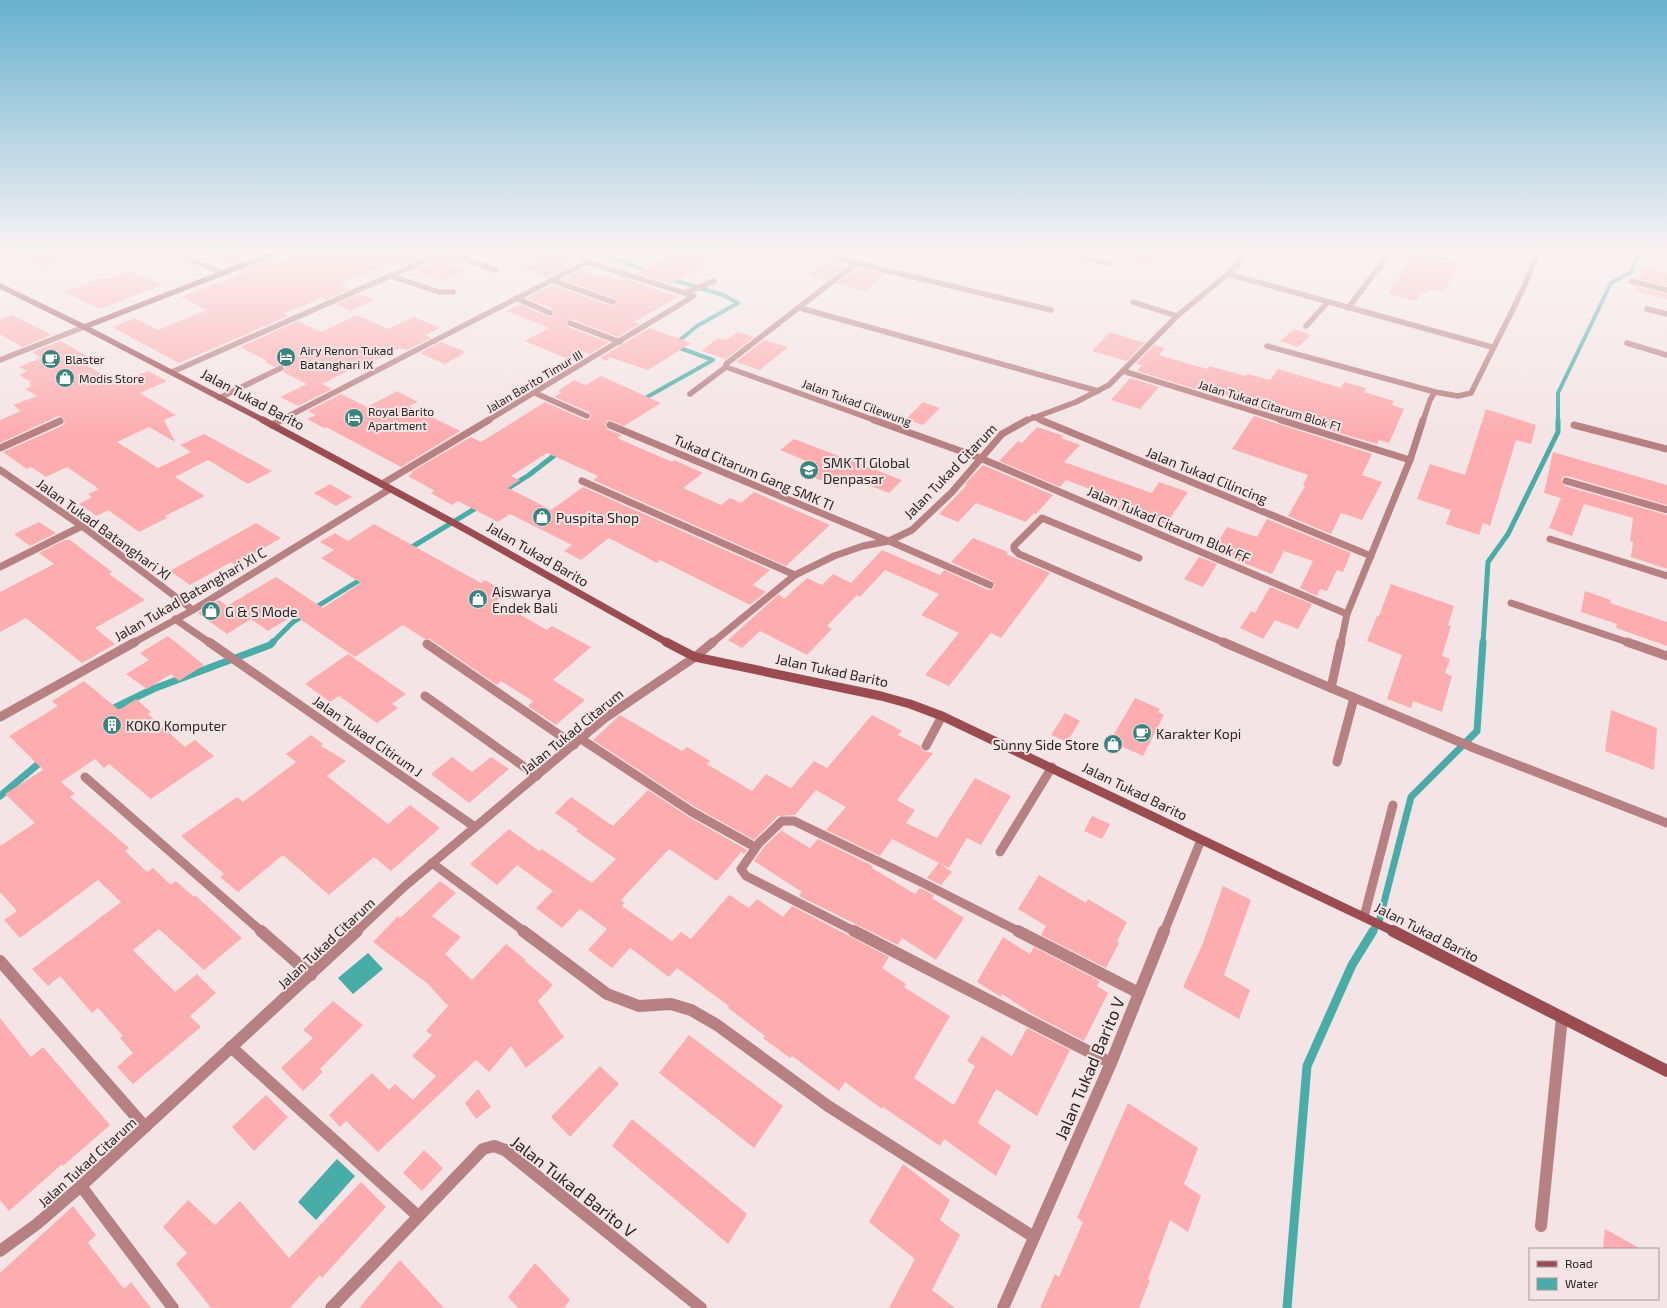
<svg xmlns="http://www.w3.org/2000/svg" width="1667" height="1308" viewBox="0 0 1667 1308" font-family="'Exo 2',sans-serif">
<rect width="100%" height="100%" fill="#f4e4e5"/>
<g fill="#48ada8">
<polygon points="368,953 383,969 353,994 338,978"/>
<polygon points="337,1159 355,1176 316,1220 298,1202"/>
</g>
<g fill="none" stroke-linecap="round" stroke-linejoin="round">
<g stroke="#48ada8" stroke-width="4">
<polyline points="588,250 650,272"/>
<polyline points="640,401 713,360 677,347 675,344 697,326 738,303 723,295 670,279"/>
<polyline points="1558,421 1558,393 1611,283 1631,272 1640,250"/>
</g>
<g stroke="#48ada8" stroke-width="5">
<polyline points="502,492 529,475 560,451"/>
<polyline points="407,550 481,505"/>
<polyline points="313,609 363,578"/>
<polyline points="272,643 293,622 306,614"/>
<polyline points="1483,643 1488,562 1508,534 1558,432 1558,420"/>
</g>
<g stroke="#48ada8" stroke-width="7">
<polyline points="110,710 153,689 270,645 273,642"/>
<polyline points="0,796 43,760"/>
<polyline points="1372,932 1379,922 1411,797 1477,731 1483,642"/>
</g>
<polyline stroke="#48ada8" stroke-width="9" points="1287,1308 1307,1066 1352,965 1373,931"/>
</g>
<g fill="#fdadb0">
<polygon points="5,250 84,250 85,252 43,267"/>
<polygon points="193,250 240,250 254,256 229,266"/>
<polygon points="311,250 439,250 403,265 399,264 392,266 387,265 339,285 349,289 326,300 322,298 283,314 288,316 179,363 112,327 135,318 158,330 207,310 181,297 244,273 240,271 265,261 273,264"/>
<polygon points="453,250 484,250 470,256"/>
<polygon points="677,250 728,250 671,284 636,273"/>
<polygon points="1145,250 1172,250 1151,267 1131,260"/>
<polygon points="553,251 575,259 565,264 571,266 548,277 522,267"/>
<polygon points="1413,255 1444,262 1448,260 1460,263 1444,292 1430,289 1427,293 1422,292 1417,301 1388,294"/>
<polygon points="445,256 458,261 451,264 466,270 442,281 415,270"/>
<polygon points="825,263 844,267 827,280 808,275"/>
<polygon points="1646,268 1667,273 1667,286 1639,279"/>
<polygon points="864,269 884,274 866,291 837,283 854,270 861,272"/>
<polygon points="582,270 606,278 609,276 622,281 626,279 678,297 634,322 639,324 618,337 572,319 568,320 566,323 568,327 609,342 590,354 582,351 568,359 525,341 549,328 507,311 520,304 548,317 552,317 554,313 552,309 527,298 552,285 612,306 616,305 617,301 614,298 562,280"/>
<polygon points="131,271 162,285 100,309 64,292 104,277 110,279"/>
<polygon points="1636,287 1667,294 1667,299 1634,291"/>
<polygon points="360,294 375,300 351,311 336,304"/>
<polygon points="12,315 46,332 51,335 22,347 0,334 0,319"/>
<polygon points="357,315 388,329 414,317 440,328 425,335 431,338 407,350 400,348 376,360 374,358 322,384 332,389 298,406 280,397 307,384 283,372 285,368 283,364 274,367 265,362 267,361 240,347 298,321 321,332"/>
<polygon points="650,328 691,343 648,370 609,357 607,361 600,358"/>
<polygon points="1294,329 1311,335 1298,347 1280,341"/>
<polygon points="738,332 754,337 726,359 701,351 718,338 726,340"/>
<polygon points="1110,332 1145,343 1127,361 1092,351"/>
<polygon points="764,340 788,347 760,370 736,362"/>
<polygon points="61,341 87,356 77,360 118,383 148,371 167,381 140,393 176,415 164,420 175,442 149,427 117,442 158,468 191,452 180,445 204,434 272,471 248,484 208,460 175,477 205,496 165,516 167,518 139,532 108,510 97,516 79,504 92,497 88,494 99,489 67,467 46,477 31,467 27,469 3,452 62,426 65,422 63,417 58,416 0,443 0,420 21,411 13,405 37,396 25,389 32,386 29,384 31,382 19,375 27,371 19,367 41,358 32,352"/>
<polygon points="441,342 466,352 445,364 420,353"/>
<polygon points="1154,345 1165,348 1159,355 1207,369 1209,366 1246,376 1248,374 1270,380 1278,369 1341,388 1344,382 1366,388 1364,392 1394,401 1392,405 1404,409 1389,443 1379,440 1377,444 1243,404 1245,401 1211,391 1209,393 1137,371 1142,365 1136,364"/>
<polygon points="601,376 661,403 624,426 610,420 607,421 605,426 608,430 622,435 617,438 672,462 674,460 703,473 683,488 721,505 730,498 741,503 754,492 830,525 786,566 593,480 598,476 547,453 511,476 520,480 508,488 551,510 583,487 770,570 753,585 766,592 750,605 660,560 657,563 609,538 581,560 564,551 572,545 510,514 498,522 458,501 452,505 431,493 435,491 408,476 413,473 411,472 471,437 481,442 545,402 585,420 589,420 591,416 589,412 554,397 562,392 558,391 574,380 586,385"/>
<polygon points="1130,378 1159,387 1140,409 1111,400"/>
<polygon points="397,391 418,402 409,406 460,431 401,467 326,427 324,428 307,419 316,415 308,411 341,394 367,407"/>
<polygon points="923,402 940,408 923,425 906,419"/>
<polygon points="1486,409 1536,425 1531,444 1516,440 1490,526 1483,523 1479,535 1446,524 1451,510 1417,499 1430,464 1465,475"/>
<polygon points="1254,416 1372,454 1362,475 1382,482 1362,520 1341,513 1331,534 1288,516 1305,486 1303,485 1308,475 1232,449"/>
<polygon points="1037,427 1064,436 1061,438 1080,445 1064,462 1152,493 1159,482 1188,492 1166,524 1136,514 1134,517 1117,510 1122,503 1097,494 1098,492 1066,480 1060,487 999,461 1018,441 1022,443"/>
<polygon points="794,439 902,480 889,493 848,477 838,487 805,474 816,465 780,450"/>
<polygon points="1553,452 1667,485 1667,505 1567,476 1563,477 1561,480 1565,486 1667,515 1667,569 1631,557 1633,542 1630,541 1633,518 1584,504 1572,536 1549,528 1561,498 1544,493"/>
<polygon points="983,465 1053,495 1036,514 1034,513 1026,522 976,503 958,522 939,514 967,485 965,484"/>
<polygon points="330,484 352,497 336,506 314,493"/>
<polygon points="1267,519 1351,553 1343,572 1337,570 1327,591 1320,589 1317,596 1300,588 1313,561 1284,551 1272,574 1213,551 1227,527 1257,537"/>
<polygon points="39,522 56,533 30,546 14,534"/>
<polygon points="256,523 281,538 235,565 231,562 190,585 170,571"/>
<polygon points="374,524 481,583 485,580 507,593 496,601 547,630 552,626 591,647 553,680 585,700 556,725 528,706 533,701 501,681 497,685 430,639 425,639 403,625 355,657 294,615 268,631 251,619 227,634 198,613 219,600 227,606 276,577 323,608 361,583 321,558 334,550 320,542 335,533 348,541"/>
<polygon points="973,538 1008,552 1006,554 1050,573 1001,638 991,633 949,686 925,675 959,633 921,615 939,594 885,570 860,597 857,595 827,626 832,629 807,655 760,631 742,648 728,640 779,594 784,599 807,578 822,585 833,574 851,583 882,550 940,575 944,570 988,590 993,589 995,585 992,581 951,562"/>
<polygon points="65,540 70,540 112,572 109,574 145,600 95,628 115,644 82,663 26,618 0,632 0,592 54,564 39,553"/>
<polygon points="1199,557 1217,564 1203,587 1184,579"/>
<polygon points="1391,584 1454,606 1448,625 1451,626 1442,656 1450,659 1445,673 1452,676 1442,712 1413,701 1411,708 1387,699 1402,655 1367,641 1377,616 1379,616"/>
<polygon points="1270,587 1312,604 1298,629 1275,620 1263,639 1240,628 1251,611 1255,613"/>
<polygon points="1585,591 1611,600 1610,603 1667,622 1667,646 1616,628 1617,624 1581,612"/>
<polygon points="168,636 204,665 179,681 171,674 147,689 126,674 149,660 140,653"/>
<polygon points="348,654 406,694 392,704 398,708 377,723 339,696 330,702 305,684"/>
<polygon points="84,681 119,710 136,699 151,712 148,714 185,747 195,740 214,756 151,799 109,764 104,768 95,759 61,782 75,794 70,797 129,848 125,851 147,872 153,868 171,885 176,881 194,897 195,895 242,938 204,970 159,929 133,950 175,992 197,974 216,993 190,1016 201,1027 133,1084 117,1067 133,1053 120,1038 123,1036 98,1008 92,1013 60,976 48,986 32,969 121,902 98,880 20,938 4,920 17,911 0,892 0,846 35,823 5,794 43,770 9,736 58,706 52,701"/>
<polygon points="1135,698 1160,709 1158,712 1164,715 1143,756 1110,741"/>
<polygon points="1611,710 1657,728 1654,770 1605,751"/>
<polygon points="1065,713 1080,721 1067,742 1051,735"/>
<polygon points="620,715 682,751 687,747 710,761 707,764 752,791 766,774 791,788 814,761 827,768 872,715 902,731 898,735 920,746 923,751 933,753 897,800 915,810 906,823 937,838 975,778 1011,796 981,845 967,838 949,868 939,863 952,872 941,885 927,878 939,863 892,839 880,856 826,830 846,807 816,790 795,815 778,816 754,840 695,807 593,740"/>
<polygon points="311,735 323,744 321,746 346,761 327,776 388,824 410,805 440,828 391,871 374,857 329,895 283,855 238,892 220,877 224,874 181,836 237,797 243,802 296,762 286,754"/>
<polygon points="452,757 472,772 491,757 509,769 469,803 431,774"/>
<polygon points="648,790 689,817 747,850 744,854 741,852 717,881 669,849 621,900 625,903 622,906 672,941 681,932 691,939 729,895 749,908 757,899 783,917 792,906 889,957 882,968 906,984 904,987 950,1016 914,1078 954,1105 975,1066 967,1061 982,1036 1012,1056 1027,1028 1070,1050 1037,1116 996,1089 978,1123 1011,1146 996,1176 944,1139 940,1146 883,1107 882,1109 845,1082 839,1091 792,1056 790,1058 763,1038 765,1036 728,1008 729,1006 677,968 669,977 630,948 612,968 588,950 607,929 580,909 562,928 536,908 553,891 517,865 497,885 470,864 509,829 539,851 542,849 592,883 616,859 576,831 578,829 555,813 571,797 613,826"/>
<polygon points="1092,816 1110,824 1102,839 1084,831"/>
<polygon points="785,827 782,831 810,848 818,839 873,866 872,868 915,894 920,888 934,895 932,898 964,918 936,960 902,938 898,945 799,896 802,892 754,861 764,847"/>
<polygon points="1039,875 1086,903 1088,899 1127,922 1117,941 1119,943 1106,968 1041,935 1046,926 1018,909"/>
<polygon points="440,881 456,893 432,916 461,937 445,954 472,980 506,944 526,960 525,961 553,985 538,1001 564,1037 526,1068 511,1046 489,1072 476,1060 378,1152 346,1121 340,1127 329,1115 372,1073 389,1090 395,1084 413,1100 436,1076 412,1056 432,1035 426,1031 448,1006 428,984 373,942 398,916 400,918"/>
<polygon points="1223,886 1251,900 1224,975 1250,990 1239,1019 1183,987 1203,943"/>
<polygon points="1003,937 1030,954 1034,947 1100,981 1097,986 1108,993 1084,1041 1034,1015 1002,994 1001,997 977,982"/>
<polygon points="333,1001 363,1025 320,1069 323,1072 303,1091 281,1068 313,1038 303,1030"/>
<polygon points="0,1018 31,1057 43,1047 110,1125 63,1166 62,1164 9,1211 0,1200"/>
<polygon points="689,1035 783,1106 754,1148 659,1073"/>
<polygon points="600,1066 619,1084 570,1137 551,1117"/>
<polygon points="478,1089 491,1107 476,1119 465,1103"/>
<polygon points="266,1095 288,1117 254,1151 232,1127"/>
<polygon points="1128,1103 1198,1148 1184,1184 1201,1196 1188,1232 1170,1220 1148,1279 1150,1280 1139,1308 1040,1308 1055,1274 1059,1277 1083,1222 1077,1218"/>
<polygon points="632,1119 747,1214 728,1244 612,1146"/>
<polygon points="424,1150 443,1168 422,1191 403,1173"/>
<polygon points="903,1164 950,1200 940,1220 960,1235 932,1290 955,1308 889,1308 915,1259 869,1222"/>
<polygon points="361,1182 386,1207 322,1278 320,1275 290,1308 211,1308 176,1264 187,1253 163,1227 188,1200 215,1225 240,1201 289,1258"/>
<polygon points="73,1206 96,1235 88,1243 124,1289 131,1282 151,1308 0,1308 0,1273"/>
<polygon points="1605,1229 1641,1249 1603,1249"/>
<polygon points="400,1260 444,1308 359,1308"/>
<polygon points="535,1263 570,1300 564,1308 518,1308 508,1297"/>
</g>
<g fill="none" stroke-linecap="round" stroke-linejoin="round">
<g stroke="#b78082" stroke-width="5.5">
<polyline points="1408,250 1445,258"/>
<polyline points="1306,326 1327,303"/>
<polyline points="535,393 587,416"/>
</g>
<g stroke="#b78082" stroke-width="7">
<polyline points="1566,481 1667,510"/>
<polyline points="1550,539 1667,576"/>
<polyline points="889,541 990,585"/>
</g>
<g stroke="#b78082" stroke-width="9">
<polyline points="926,746 942,716"/>
<polyline points="1000,852 1052,767"/>
</g>
<g stroke="#b78082" stroke-width="5.5">
<polyline points="167,250 223,273"/>
<polyline points="802,250 1051,310"/>
<polyline points="1049,250 1111,264"/>
<polyline points="443,251 495,270"/>
<polyline points="1228,274 1492,347"/>
<polyline points="391,276 439,292 453,292"/>
<polyline points="551,280 613,302"/>
<polyline points="1631,281 1667,290"/>
<polyline points="687,292 714,281"/>
<polyline points="516,298 550,313"/>
<polyline points="1133,302 1177,316"/>
<polyline points="800,308 1098,391"/>
<polyline points="1348,308 1392,250"/>
<polyline points="1647,309 1667,314"/>
<polyline points="570,323 620,342"/>
<polyline points="1627,343 1667,355"/>
<polyline points="1267,346 1435,392 1458,396 1471,393 1523,289 1539,250"/>
<polyline points="0,360 84,327"/>
<polyline points="726,367 877,421"/>
<polyline points="726,367 726,364 855,264"/>
<polyline points="1123,371 1285,421"/>
<polyline points="172,372 449,250"/>
<polyline points="690,394 726,367"/>
<polyline points="219,398 281,368"/>
<polyline points="1033,417 1043,421"/>
<polyline points="279,421 587,262"/>
<polyline points="487,421 694,296 587,262 568,250"/>
<polyline points="1025,421 1076,402 1109,385 1177,316 1228,274 1251,250"/>
<polyline points="1423,421 1430,400 1435,392"/>
</g>
<g stroke="#b78082" stroke-width="7">
<polyline points="874,420 980,458 1347,614"/>
<polyline points="1041,420 1371,556"/>
<polyline points="1281,420 1410,460"/>
<polyline points="272,425 281,420"/>
<polyline points="610,425 888,541"/>
<polyline points="1574,425 1667,449"/>
<polyline points="0,448 60,421"/>
<polyline points="0,470 82,526 193,610"/>
<polyline points="582,481 795,575"/>
<polyline points="382,484 489,420"/>
<polyline points="1139,558 1042,518 1014,546 1014,549 1019,554 1225,643"/>
<polyline points="0,567 82,526"/>
<polyline points="1511,603 1630,643"/>
<polyline points="175,619 210,643"/>
<polyline points="133,643 193,610 390,489"/>
<polyline points="712,643 795,575 834,556 863,546 889,541 912,530 952,492 1002,434 1027,420"/>
<polyline points="1341,643 1347,614 1410,460 1423,420"/>
</g>
<g stroke="#b78082" stroke-width="9">
<polyline points="209,642 475,827"/>
<polyline points="1223,642 1331,688"/>
<polyline points="1341,642 1331,688 1474,748 1667,823"/>
<polyline points="1627,642 1667,656"/>
<polyline points="427,644 574,745"/>
<polyline points="425,696 537,776"/>
<polyline points="0,717 135,642"/>
<polyline points="581,739 692,812 755,847"/>
<polyline points="1337,762 1354,698"/>
<polyline points="85,777 262,932"/>
<polyline points="432,863 525,932"/>
<polyline points="1364,917 1393,805"/>
<polyline points="356,932 405,886 605,718 695,657 713,642"/>
<polyline points="856,932 746,876 741,869 759,843 782,821 794,821 921,882 1020,932"/>
<polyline points="1164,932 1201,840"/>
</g>
<g stroke="#b78082" stroke-width="12">
<polyline points="261,931 311,975"/>
<polyline points="523,931 607,994 639,1006 671,1004 691,1010 717,1025 828,1106 1034,1237"/>
<polyline points="854,931 1111,1063"/>
<polyline points="1018,931 1139,993"/>
<polyline points="0,961 145,1127"/>
<polyline points="231,1047 418,1216"/>
<polyline points="81,1186 173,1308"/>
<polyline points="1541,1226 1562,1017"/>
<polyline points="0,1251 37,1224 81,1186 357,931"/>
<polyline points="331,1308 483,1149 494,1146 505,1150 701,1308"/>
<polyline points="1003,1308 1111,1063 1164,931"/>
</g>
<g stroke="#9a4c51" stroke-width="5.5">
<polyline points="0,286 84,327 265,421"/>
<polyline points="84,327 282,250"/>
</g>
<polyline stroke="#9a4c51" stroke-width="7" points="263,420 465,529 668,643"/>
<polyline stroke="#9a4c51" stroke-width="9" points="666,642 695,657 881,696 910,704 942,716 1395,932"/>
<polyline stroke="#9a4c51" stroke-width="12" points="1393,931 1667,1071"/>
</g>
<linearGradient id="sky" x2="0" y2="1"><stop stop-color="#68b1ce"/><stop offset="0.58" stop-color="#faf3f3"/><stop offset="1" stop-color="#faf3f3" stop-opacity="0"/></linearGradient>
<rect width="1667" height="433" fill="url(#sky)"/>
<defs>
<g id="hotel-disc" transform="scale(1)"><circle r="9.5" fill="#3b837f" stroke="#f4e4e5"/><path d="M-6-4.5h1.5V1H6V5H4.5V3h-9V5H-6ZM-4 0a1.8 1.8 0 1 1 3.6 0ZM.5 0V-2.5h3Q6-2.5 6 0Z" fill="#fff"/></g>
<g id="cafe-disc" transform="scale(1)"><circle r="9.5" fill="#3b837f" stroke="#f4e4e5"/><path d="M-5.5-4.5H6V0H3Q3 3.5 0 3.5H-2.5Q-5.5 3.5-5.5 0ZM3-3.2v2h1.7v-2ZM-6 4.5H4V6H-6Z" fill="#fff"/></g>
<g id="shop-disc" transform="scale(1)"><circle r="9.5" fill="#3b837f" stroke="#f4e4e5"/><path d="M-5-2.5h2.3a2.7 3.5 0 0 1 5.4 0H5L5.5 6h-11ZM-1.5-2.5h3a1.5 2.3 0 0 0-3 0Z" fill="#fff"/></g>
<g id="school-disc" transform="scale(1)"><circle r="9.5" fill="#3b837f" stroke="#f4e4e5"/><path d="M0-5L7-2L0 1L-7-2ZM-4 1L0 2.5L4 1V4Q0 6-4 4Z" fill="#fff"/></g>
<g id="building-disc" transform="scale(1)"><circle r="9.5" fill="#3b837f" stroke="#f4e4e5"/><path d="M-4-6H4V6H1V3H-1V6H-4ZM-2.5-4.3h1.7v1.8h-1.7ZM.8-4.3h1.7v1.8H.8ZM-2.5-1h1.7V.8h-1.7ZM.8-1h1.7V.8H.8Z" fill="#fff"/></g>
</defs>
<g fill-rule="evenodd">
<use href="#hotel-disc" x="286" y="357"/>
<use href="#cafe-disc" x="51" y="359"/>
<use href="#shop-disc" x="65" y="378"/>
<use href="#hotel-disc" x="354" y="418"/>
<use href="#school-disc" x="809" y="470"/>
<use href="#shop-disc" x="542" y="517"/>
<use href="#shop-disc" x="478" y="599"/>
<use href="#shop-disc" x="211" y="611"/>
<use href="#building-disc" x="112" y="725"/>
<use href="#cafe-disc" x="1142" y="733"/>
<use href="#shop-disc" x="1113" y="744"/>
</g>
<g text-anchor="middle" dominant-baseline="central" stroke-width="4" stroke-linejoin="round" paint-order="stroke">
<g font-size="12" fill="#2c2626" stroke="#f4e4e5" text-anchor="start">
<text x="300" y="350">Airy Renon Tukad<tspan x="300" dy="14">Batanghari IX</tspan></text>
<text x="65" y="359">Blaster</text>
<text x="79" y="378">Modis Store</text>
<text x="368" y="411">Royal Barito<tspan x="368" dy="14">Apartment</tspan></text>
</g>
<g font-size="12" fill="#2c2626" stroke="#f4e4e5">
<text transform="translate(534 381) rotate(-31)">Jalan Barito Timur III</text>
<text transform="translate(857 402) rotate(20)">Jalan Tukad Cilewung</text>
<text transform="translate(1270 405) rotate(17)">Jalan Tukad Citarum Blok F1</text>
</g>
<g font-size="14" fill="#2c2626" stroke="#f4e4e5">
<text transform="translate(253 399) rotate(28)">Jalan Tukad Barito</text>
<text transform="translate(950 471) rotate(-46)">Jalan Tukad Citarum</text>
<text transform="translate(754 472) rotate(23)">Tukad Citarum Gang SMK TI</text>
<text transform="translate(1207 475) rotate(22)">Jalan Tukad Cilincing</text>
<text transform="translate(1169 524) rotate(23)">Jalan Tukad Citarum Blok FF</text>
<text transform="translate(104 529) rotate(36)">Jalan Tukad Batanghari XI</text>
<text transform="translate(538 554) rotate(30)">Jalan Tukad Barito</text>
<text transform="translate(190 594) rotate(-30)">Jalan Tukad Batanghari XI C</text>
<text transform="translate(832 670) rotate(12)">Jalan Tukad Barito</text>
<text transform="translate(572 731) rotate(-39)">Jalan Tukad Citarum</text>
<text transform="translate(368 736) rotate(35)">Jalan Tukad Citirum J</text>
<text transform="translate(1135 791) rotate(26)">Jalan Tukad Barito</text>
<text transform="translate(1427 932) rotate(27)">Jalan Tukad Barito</text>
<text transform="translate(326 943) rotate(-43)">Jalan Tukad Citarum</text>
<text transform="translate(87 1162) rotate(-42)">Jalan Tukad Citarum</text>
</g>
<g font-size="14" fill="#2c2626" stroke="#f4e4e5" text-anchor="start">
<text x="823" y="462">SMK TI Global<tspan x="823" dy="16">Denpasar</tspan></text>
<text x="556" y="517">Puspita Shop</text>
<text x="492" y="591">Aiswarya<tspan x="492" dy="16">Endek Bali</tspan></text>
<text x="225" y="611">G &amp; S Mode</text>
<text x="126" y="725">KOKO Komputer</text>
<text x="1156" y="733">Karakter Kopi</text>
<text x="1099" y="744" text-anchor="end">Sunny Side Store</text>
</g>
<g font-size="17" fill="#2c2626" stroke="#f4e4e5">
<text transform="translate(1089 1068) rotate(-67)">Jalan Tukad Barito V</text>
<text transform="translate(574 1186) rotate(38)">Jalan Tukad Barito V</text>
</g>
</g>
<rect x="1529" y="1248" width="130" height="52" fill="#f4e4e5" stroke="#a49899"/>
<rect x="1537" y="1261" width="20" height="6" fill="#9a4c51" stroke="#a49899"/>
<text x="1565" y="1268" font-size="12" fill="#2c2626">Road</text>
<rect x="1537" y="1278" width="20" height="12" fill="#48ada8" stroke="#a49899"/>
<text x="1565" y="1288" font-size="12" fill="#2c2626">Water</text>
</svg>
